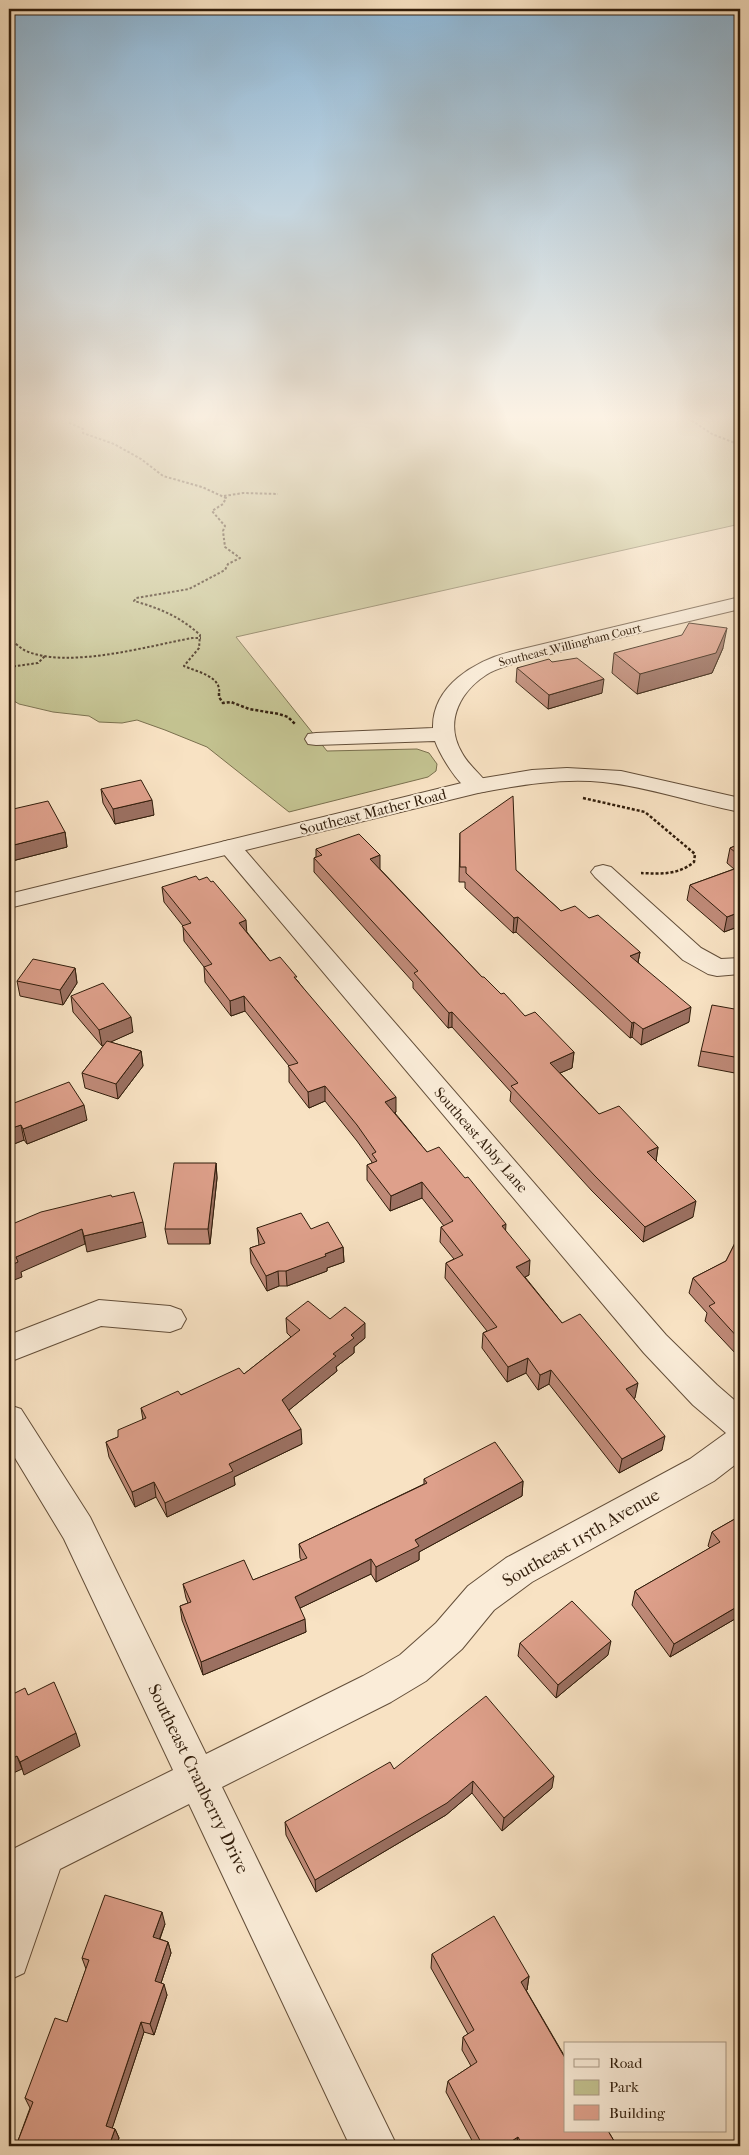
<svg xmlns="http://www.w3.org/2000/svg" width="749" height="2155" viewBox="0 0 749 2155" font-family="'IM FELL French Canon',serif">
<rect width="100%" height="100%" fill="#f8e2c3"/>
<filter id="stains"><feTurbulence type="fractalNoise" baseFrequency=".004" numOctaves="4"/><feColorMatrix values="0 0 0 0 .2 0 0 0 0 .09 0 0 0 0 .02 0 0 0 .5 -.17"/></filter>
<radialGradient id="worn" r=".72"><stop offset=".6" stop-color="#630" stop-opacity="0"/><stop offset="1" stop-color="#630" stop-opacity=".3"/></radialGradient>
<polygon fill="#c3c290" stroke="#7a704e" points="9,418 740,418 740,524 236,637 327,751 417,749 429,753 437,764 436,771 428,777 289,812 207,747 165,730 137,720 122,723 99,722 89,716 53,712 19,704 9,698"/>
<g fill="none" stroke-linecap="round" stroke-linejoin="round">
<g stroke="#634e39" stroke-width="2">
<g id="minor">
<path d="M740,597V609L517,662C508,666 499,668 491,672C461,689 443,721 462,753C469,766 481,774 489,786L486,791C481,792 475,794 470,791C457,783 440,755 435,741L316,745L308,744L305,739L308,734L316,733L433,728C432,686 475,661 510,652Z"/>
<polygon points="230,840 238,842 666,1335 717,1385 740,1405 740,1461 714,1481 532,1582 494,1610 462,1649 426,1681 391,1702 222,1787 397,2146 350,2146 189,1804 60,1869 24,1973 9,1980 9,1851 173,1770 64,1539 9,1448 9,1405 21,1409 90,1517 206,1754 363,1676 400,1655 436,1623 468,1586 506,1558 690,1459 726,1433 693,1405 644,1353 222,852 218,847 222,842"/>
<polygon points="603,865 611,867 701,948 721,959 740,958 740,974 717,976 708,974 683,960 595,877 591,872 595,867"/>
<polygon points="99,1300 170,1306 181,1310 186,1319 181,1328 170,1332 101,1326 9,1362 9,1335"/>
</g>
</g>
<g stroke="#634e39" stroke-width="2">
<path id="tertiary" d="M567,768L621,771L740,798V812C694,803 649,787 603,782C561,778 519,785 478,793L9,908V894L478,779L532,770Z"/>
</g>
<g stroke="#311d0b" stroke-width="2" stroke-dasharray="2.5 2" stroke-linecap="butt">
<path d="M72,418L70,423L83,429V433L114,444L141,459L163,476L202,487L226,498L223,504L212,511L225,526L223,531L225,547L240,558L228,564L225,570L189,589L136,598L134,601C159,608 181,617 200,635L199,648L184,666C197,672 222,676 219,694"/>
<polyline points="688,418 712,434 740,445"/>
<polyline points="224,496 243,493 278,494"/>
<path d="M9,638C14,642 19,647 24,650C66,670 148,646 192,638H201"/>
<polyline points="9,667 38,663 45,656"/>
</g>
<g stroke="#311d0b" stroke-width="2.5" stroke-dasharray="3 2" stroke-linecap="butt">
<polyline points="219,693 219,697 223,703 231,702 249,709 279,714 288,717 296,725"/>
<path d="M583,798L645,812L695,854L694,862C678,875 661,874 641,873"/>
</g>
<use href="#minor" fill="#faecd8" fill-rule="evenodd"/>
<use href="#tertiary" fill="#faecd8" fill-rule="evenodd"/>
</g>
<g fill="#bf8a78" stroke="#311d0b">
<polygon points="723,648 712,673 637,694 612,673 614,653"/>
<polygon points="552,662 602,693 548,709 516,682 517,668"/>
<polygon points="101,789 154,815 115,824 103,803"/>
<polygon points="9,810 65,832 67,847 12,861 9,853"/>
<polygon points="460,833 516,870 561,911 589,918 640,952 638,962 689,1022 641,1045 632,1037 630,1038 516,932 513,933 465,888 465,882 459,882"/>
<polygon points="740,844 740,926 724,932 687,900 690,885 734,869 727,863 730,848"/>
<polygon points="316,849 380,869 482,977 525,1016 574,1052 572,1068 560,1073 599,1114 658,1147 656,1161 693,1217 643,1242 592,1191 510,1101 511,1092 452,1027 448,1028 413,988 413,982 314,872 314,858 316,857"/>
<polygon points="162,887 247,932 270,961 297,980 396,1112 395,1113 427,1152 506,1231 529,1275 525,1277 562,1323 635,1398 634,1399 662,1450 619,1473 549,1384 538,1390 526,1373 507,1382 482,1348 483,1333 487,1331 445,1278 446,1263 454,1259 440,1242 441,1227 444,1226 422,1198 390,1211 367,1180 367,1165 372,1163 372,1162 357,1141 325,1101 309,1108 289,1082 289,1066 245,1011 231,1016 205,982 204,967 184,941 183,926 164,902"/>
<polygon points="75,968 77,983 63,1005 20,996 17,981"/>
<polygon points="71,996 133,1032 110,1042 141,1051 143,1066 118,1099 85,1088 82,1073 105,1044 102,1046 73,1012"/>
<polygon points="740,1010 740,1074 698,1066 701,1051"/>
<polygon points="9,1105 87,1120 27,1144 24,1140 9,1146"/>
<polygon points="740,1141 740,1161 735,1159 739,1144"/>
<polygon points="216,1163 217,1178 210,1244 168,1244 165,1229"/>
<polygon points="257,1228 311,1229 343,1247 344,1262 327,1268 327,1271 287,1286 279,1286 267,1291 251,1263 250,1248 259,1245"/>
<polygon points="740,1233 740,1354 737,1355 705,1321 707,1313 689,1293 693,1278 726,1261"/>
<polygon points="286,1318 330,1319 365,1338 354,1347 354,1353 336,1367 337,1371 289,1410 302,1444 234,1477 235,1485 167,1517 156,1497 135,1507 109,1457 106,1442 118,1437 143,1420 141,1408 244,1374 291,1337 287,1333"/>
<polygon points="424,1479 523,1481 522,1496 419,1552 419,1560 376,1582 371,1574 300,1608 306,1632 203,1675 182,1620 180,1606 188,1603 186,1598 183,1584 253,1580 302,1561 300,1558 299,1544 424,1484"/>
<polygon points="740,1516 740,1616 670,1657 632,1605 635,1591 710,1548 708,1546 712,1532"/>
<polygon points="520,1643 608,1655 556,1698 518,1656"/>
<polygon points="394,1769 552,1788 502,1831 472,1793 446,1815 316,1892 286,1835 285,1822"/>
<polygon points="165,1924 160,1939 168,1942 171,1953 161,1983 167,1995 154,2035 144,2032 112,2128 115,2129 119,2138 116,2146 16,2146 30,2108 25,2098 67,2022 86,1969 82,1958"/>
<polygon points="432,1954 529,1976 527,1990 526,1990 617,2146 475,2146 446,2092 448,2081 471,2066 462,2050 463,2037 468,2034 431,1968"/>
</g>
<g fill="#9b7061" stroke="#311d0b">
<polygon points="727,628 723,648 712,673 637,694 640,674"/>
<polygon points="604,679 602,693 548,709 549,695"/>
<polygon points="152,800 154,815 115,824 113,809"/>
<polygon points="65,832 67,847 12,861 10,846"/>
<polygon points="380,855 380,870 370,859"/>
<polygon points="740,912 740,926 724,932 727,917"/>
<polygon points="518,917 516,932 513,933 514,918"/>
<polygon points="246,920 247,935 239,923"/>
<polygon points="640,952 637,967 630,956"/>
<polygon points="75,968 77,983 63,1005 60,990"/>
<polygon points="244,996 245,1011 231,1016 230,1001"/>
<polygon points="691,1007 689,1022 641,1045 643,1029"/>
<polygon points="452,1012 452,1027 448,1028 449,1013"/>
<polygon points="131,1017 133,1032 102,1046 99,1030"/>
<polygon points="634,1022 632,1037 630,1038 632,1023"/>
<polygon points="141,1051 143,1066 118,1099 116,1084"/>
<polygon points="574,1052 572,1068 548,1078 550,1063"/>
<polygon points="325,1086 325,1101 309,1108 308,1092"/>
<polygon points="396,1097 396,1112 385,1117 385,1102"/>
<polygon points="84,1105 87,1120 27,1144 23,1129"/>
<polygon points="21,1125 24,1140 9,1146 9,1129"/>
<polygon points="658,1147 656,1162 647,1152"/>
<polygon points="216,1163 217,1178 210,1244 208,1229"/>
<polygon points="422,1182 422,1198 390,1211 391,1196"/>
<polygon points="696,1201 693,1217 643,1242 645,1227"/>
<polygon points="143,1222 146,1237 87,1252 84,1236"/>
<polygon points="506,1224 505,1239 502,1226"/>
<polygon points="82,1229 85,1244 21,1272 22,1277 9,1282 9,1266 16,1257"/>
<polygon points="343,1247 344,1262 327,1268 327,1271 287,1286 286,1271 325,1254"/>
<polygon points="530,1260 529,1275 515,1282 516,1267"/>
<polygon points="278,1271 279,1286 267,1291 266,1276"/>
<polygon points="365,1323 365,1338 354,1347 354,1353 336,1367 337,1371 283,1415 282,1400 333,1354 351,1335"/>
<polygon points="740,1343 740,1354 737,1355"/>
<polygon points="528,1358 526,1373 507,1382 508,1367"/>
<polygon points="551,1370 549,1384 538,1390 540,1375"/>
<polygon points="638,1383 635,1398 623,1404 626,1389"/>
<polygon points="301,1429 302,1444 234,1477 235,1485 167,1517 165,1503 229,1464"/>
<polygon points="665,1436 662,1450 619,1473 622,1459"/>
<polygon points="523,1481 522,1496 419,1552 419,1560 376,1582 376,1567 415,1540"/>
<polygon points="154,1482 156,1497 135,1507 132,1492"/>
<polygon points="371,1559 371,1574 296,1610 295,1597"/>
<polygon points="10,1592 14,1606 9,1609 9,1593"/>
<polygon points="740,1605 740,1616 670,1657 674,1644"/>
<polygon points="305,1619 306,1632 203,1675 201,1662"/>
<polygon points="611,1641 608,1655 556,1698 558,1685"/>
<polygon points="76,1733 80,1746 24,1775 20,1762"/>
<polygon points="17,1756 22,1769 9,1775 9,1760"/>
<polygon points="554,1776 552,1788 502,1831 504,1818"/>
<polygon points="473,1781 472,1793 446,1815 316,1892 315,1880"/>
<polygon points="162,1912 165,1924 156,1948 153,1937"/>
<polygon points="168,1942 171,1953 158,1992 155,1981"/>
<polygon points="529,1976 527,1990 518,1995 521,1982"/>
<polygon points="164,1984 167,1995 154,2035 150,2024"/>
<polygon points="141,2022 144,2032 110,2135 106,2126"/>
<polygon points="115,2129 119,2138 116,2146 109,2146"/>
<polygon points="518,2137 516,2146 504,2146"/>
</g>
<g fill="#dea08b" stroke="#311d0b">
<polygon points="689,623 727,628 716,653 640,674 614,653 682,635"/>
<polygon points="577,658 604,679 549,695 517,668 549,659 552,662"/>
<polygon points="141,780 152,800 113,809 101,789"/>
<polygon points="513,796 516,870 561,911 575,906 589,918 598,915 640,952 630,956 691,1007 643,1029 634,1022 632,1023 518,917 514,918 466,873 466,867 460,867 460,833"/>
<polygon points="48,801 65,832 10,846 9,844 9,810"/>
<polygon points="359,834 380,855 370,859 482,977 484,977 501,994 504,993 525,1016 535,1012 574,1052 550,1063 599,1114 619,1106 658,1147 647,1152 696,1201 645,1227 595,1176 511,1086 518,1083 452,1012 449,1013 414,973 418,971 314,858 322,855 316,849"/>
<polygon points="740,844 740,856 730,848"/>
<polygon points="740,867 740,912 727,917 690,885"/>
<polygon points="196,876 199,880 207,877 211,882 213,881 246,920 239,923 270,961 280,957 297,977 294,977 396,1097 385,1102 427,1152 439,1147 465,1178 468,1177 506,1224 502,1226 530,1260 516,1267 562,1323 580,1314 638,1383 626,1389 665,1436 622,1459 551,1370 540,1375 528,1358 508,1367 483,1333 497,1327 446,1263 463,1255 441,1227 453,1221 422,1182 391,1196 367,1165 377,1161 372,1154 376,1152 357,1125 325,1086 308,1092 288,1066 298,1063 244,996 230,1001 204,967 212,964 182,926 191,923 162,887"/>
<polygon points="33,959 75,968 60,990 17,981"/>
<polygon points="103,983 131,1017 99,1030 71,996"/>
<polygon points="712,1005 740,1010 740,1058 701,1051"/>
<polygon points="107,1041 141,1051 116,1084 82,1073"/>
<polygon points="69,1082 84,1105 23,1129 21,1125 9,1129 9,1105"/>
<polygon points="174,1163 216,1163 208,1229 165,1229"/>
<polygon points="134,1192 143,1222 84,1236 82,1229 16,1257 18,1262 9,1266 9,1223 10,1225 41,1212 111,1195 112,1197"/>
<polygon points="301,1213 311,1229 328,1222 343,1247 325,1254 326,1256 286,1271 278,1271 266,1276 250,1248 265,1243 257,1228"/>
<polygon points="740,1233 740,1340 709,1306 715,1303 693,1278 726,1261"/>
<polygon points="308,1301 330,1319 345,1307 365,1323 351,1335 354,1338 333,1354 336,1356 282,1400 301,1429 229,1464 233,1471 165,1503 154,1482 132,1492 106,1442 118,1437 118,1430 146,1418 141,1408 178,1391 181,1395 239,1368 244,1374 300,1330 286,1318"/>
<polygon points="495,1442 523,1481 415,1540 419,1546 376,1567 371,1559 295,1597 305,1619 201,1662 180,1606 191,1602 183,1584 244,1560 253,1580 307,1558 299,1544 427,1483 424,1479"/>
<polygon points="740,1516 740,1605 674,1644 635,1591 720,1542 712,1532"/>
<polygon points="572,1601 611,1641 558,1685 520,1643"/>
<polygon points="54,1682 76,1733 20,1762 17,1756 9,1760 9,1696 25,1688 28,1695"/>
<polygon points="486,1696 554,1776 504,1818 473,1781 447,1803 315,1880 285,1822 390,1762 394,1769"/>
<polygon points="105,1895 162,1912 153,1937 168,1942 155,1981 164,1984 150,2024 141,2022 106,2126 115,2129 109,2146 16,2146 33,2102 25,2098 55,2018 67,2022 89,1960 82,1958"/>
<polygon points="494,1916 529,1976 521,1982 565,2058 565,2131 608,2131 617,2146 523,2146 518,2137 504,2146 483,2146 448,2081 477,2062 463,2037 474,2030 432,1954"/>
</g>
<linearGradient id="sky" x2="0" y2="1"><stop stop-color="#8cb7d8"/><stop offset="0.58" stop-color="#fcf2e4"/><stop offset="1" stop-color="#fcf2e4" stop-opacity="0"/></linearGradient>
<rect width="749" height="720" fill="url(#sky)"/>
<g text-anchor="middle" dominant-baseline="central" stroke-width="4" stroke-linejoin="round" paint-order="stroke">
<g font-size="12" fill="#311d0b" stroke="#faecd8">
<text transform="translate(570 645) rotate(-14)">Southeast Willingham Court</text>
</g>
<g font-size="15" fill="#311d0b" stroke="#faecd8">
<text transform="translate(373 812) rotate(-14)">Southeast Mather Road</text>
<text transform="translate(481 1140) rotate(49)">Southeast Abby Lane</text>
</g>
<g font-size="18" fill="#311d0b" stroke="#faecd8">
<text transform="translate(581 1538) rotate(-30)">Southeast 115th Avenue</text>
<text transform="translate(198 1779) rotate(64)">Southeast Cranberry Drive</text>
</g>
</g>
<rect width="749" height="2155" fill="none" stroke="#f8e2c3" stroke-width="30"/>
<rect x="10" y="10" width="729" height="2135" fill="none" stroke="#311d0b" stroke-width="2.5"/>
<rect x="15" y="15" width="719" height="2125" fill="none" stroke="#311d0b"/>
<rect x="564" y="2042" width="162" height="90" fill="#faecd8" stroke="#aa9986"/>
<rect x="574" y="2059" width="25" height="8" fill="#faecd8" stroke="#aa9986"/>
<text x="609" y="2068" font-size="15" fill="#311d0b">Road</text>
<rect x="574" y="2080" width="25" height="15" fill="#c3c290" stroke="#aa9986"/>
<text x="609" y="2092" font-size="15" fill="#311d0b">Park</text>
<rect x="574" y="2105" width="25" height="15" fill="#dea08b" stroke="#aa9986"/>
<text x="609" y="2118" font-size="15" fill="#311d0b">Building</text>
<rect width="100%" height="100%" filter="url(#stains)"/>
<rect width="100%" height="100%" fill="url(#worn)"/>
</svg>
